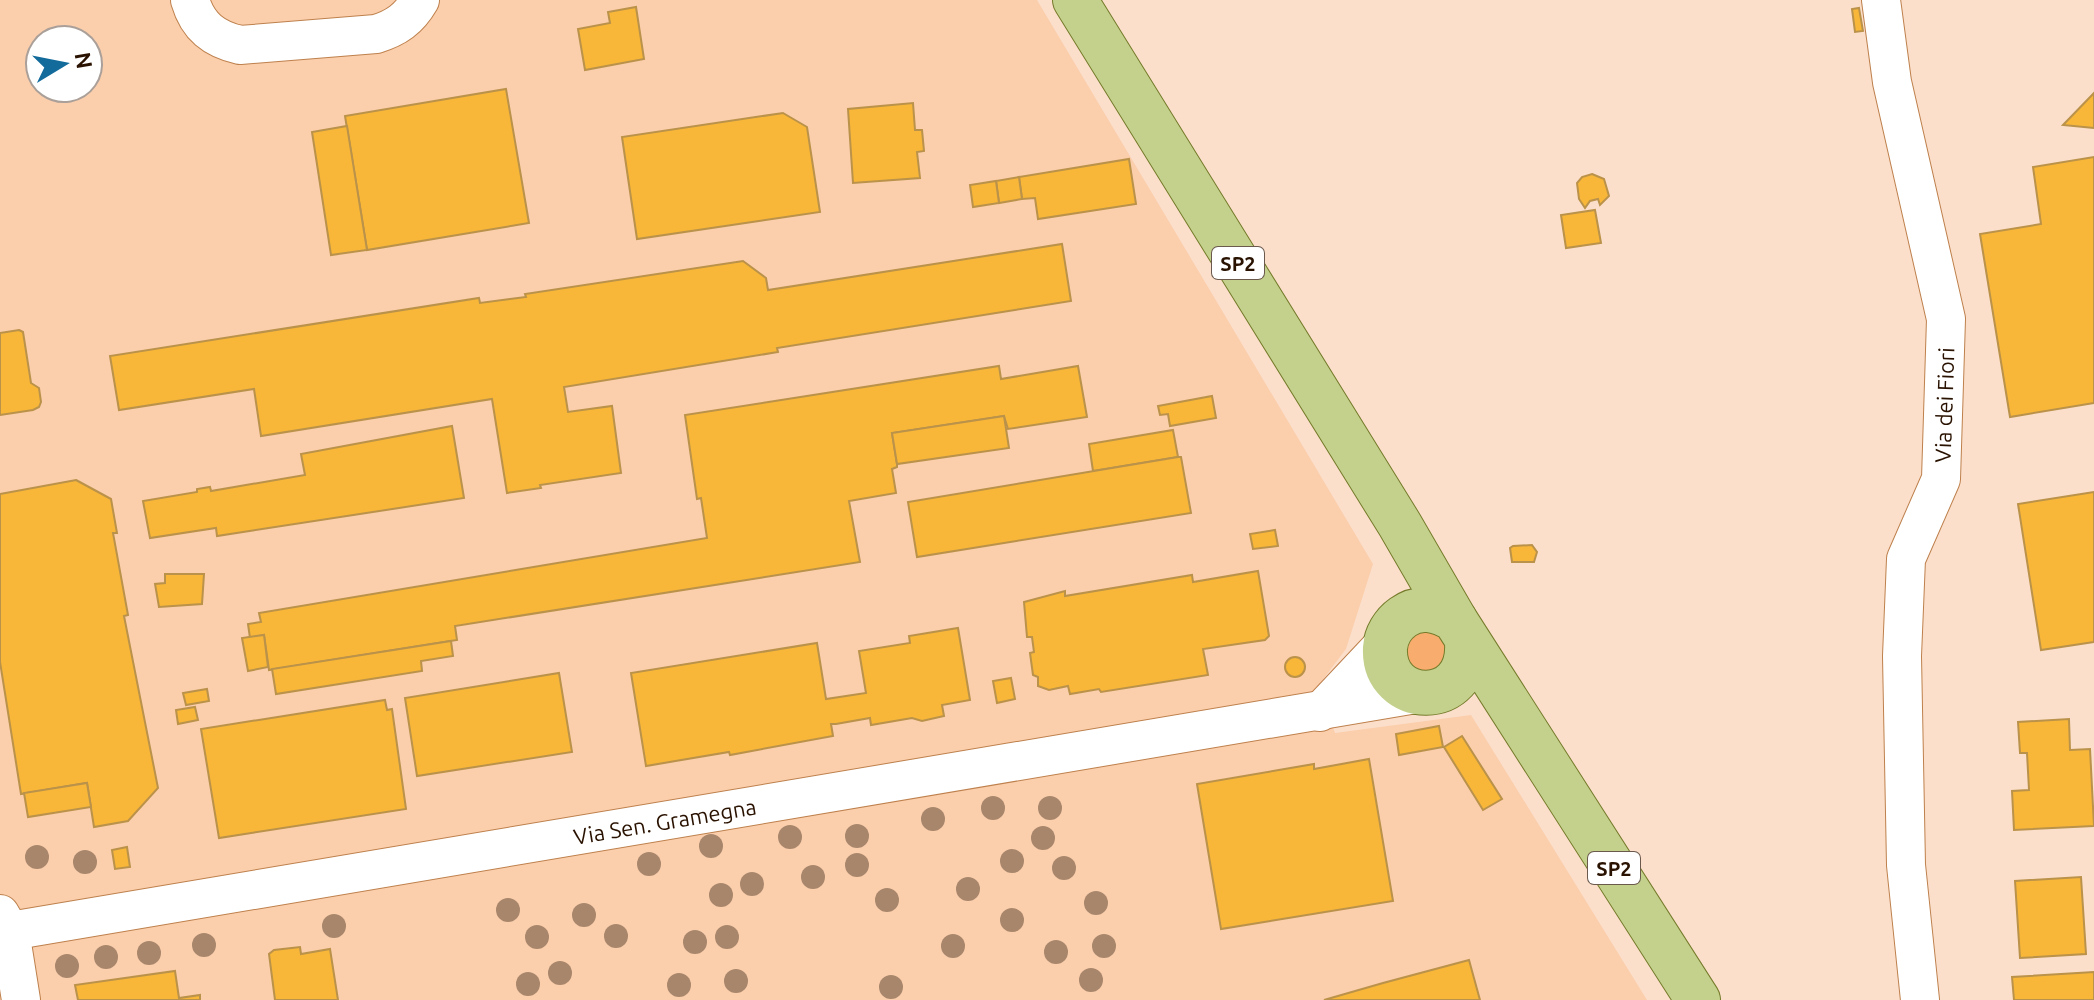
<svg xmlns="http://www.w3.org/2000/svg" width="2094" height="1000" viewBox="0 0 2094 1000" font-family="Ubuntu,sans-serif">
<rect width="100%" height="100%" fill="#fbdfcb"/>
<path fill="#fbceac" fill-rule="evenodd" d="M0,0H1037L1373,564L1346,649L1318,686L1335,733L1471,715L1647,1000H0ZM40,40H88V88H40Z"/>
<polygon fill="#f8ac6d" points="1411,624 1447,638 1445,666 1420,678 1395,643"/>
<g fill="#f8b738" stroke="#bb924a" stroke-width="2">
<polygon points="636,7 644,59 585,70 578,29 610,23 608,12"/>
<polygon points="1859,8 1863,31 1855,32 1852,9"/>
<polygon points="506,89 529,223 367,250 345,116"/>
<polygon points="2094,93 2094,128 2063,125"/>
<polygon points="913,103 915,130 922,130 924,151 917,152 920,178 853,183 848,109"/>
<polygon points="783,113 807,127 820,212 637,239 622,137"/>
<polygon points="347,126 367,250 331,255 312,132"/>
<polygon points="2094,157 2094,403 2010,417 1980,234 2041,224 2033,167"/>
<polygon points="1129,159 1136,204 1038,219 1035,198 1022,199 1019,177"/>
<polygon points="1592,174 1604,179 1609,196 1600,205 1598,199 1590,201 1585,208 1579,199 1577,183 1582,177"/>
<polygon points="1019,177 1022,199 999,203 996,181"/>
<polygon points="996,181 999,203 973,207 970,185"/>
<polygon points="1595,210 1601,243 1566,248 1561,215"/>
<polygon points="1062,244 1071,301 777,348 778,352 564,387 568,412 612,406 621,473 540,485 541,488 507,493 492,399 261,436 254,389 119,410 110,356 479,298 480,303 526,297 525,294 743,261 766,278 768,290"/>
<polygon points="19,330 23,332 31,383 39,388 41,402 39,407 33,410 0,415 0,333"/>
<polygon points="999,366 1001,379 1078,366 1087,417 1008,429 1004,416 892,433 897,464 897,467 892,469 896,493 849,501 860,562 455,626 457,640 269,670 264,635 250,638 248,624 261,622 259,613 707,538 701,498 697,499 685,415"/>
<polygon points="1212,396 1216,418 1170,426 1168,414 1160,415 1158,406"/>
<polygon points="1004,416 1009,448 897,464 892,433"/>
<polygon points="452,426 464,498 217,536 216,528 150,538 143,501 197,492 197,489 210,487 211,491 305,475 301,454"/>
<polygon points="1173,430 1178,457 1093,471 1089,444"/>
<polygon points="1178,457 1181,457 1191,513 917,557 908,502"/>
<polygon points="76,480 111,499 117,533 113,533 128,615 124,616 158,788 128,821 94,827 87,783 21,794 0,662 0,494"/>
<polygon points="2094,492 2094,642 2041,650 2018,504"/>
<polygon points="1275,530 1278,546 1253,549 1250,534"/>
<polygon points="1532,545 1537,552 1534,562 1512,562 1510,548 1513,546"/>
<polygon points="1258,571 1269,636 1265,640 1203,649 1208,675 1101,692 1099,689 1070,694 1068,686 1049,690 1038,686 1038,677 1033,675 1030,653 1034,652 1032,637 1027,637 1024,602 1065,591 1065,596 1192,575 1193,582"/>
<polygon points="165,574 204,574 202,604 159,607 155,584 165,583"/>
<polygon points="958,628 970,700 942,705 944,716 922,721 912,718 871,725 870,718 836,724 831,724 833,736 730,755 729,752 646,766 631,673 817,643 826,699 866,693 859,651 910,643 909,636"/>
<polygon points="264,635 268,667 248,671 242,638"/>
<polygon points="451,641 453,656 421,661 422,671 276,694 272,669"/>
<circle cx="1295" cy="667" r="10"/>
<polygon points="559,673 572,752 417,776 405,698"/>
<polygon points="1011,678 1015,699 997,703 993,681"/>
<polygon points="207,689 209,701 186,705 183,693"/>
<polygon points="385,700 387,710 392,709 406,809 219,838 201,729"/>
<polygon points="195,707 198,720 178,724 176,710"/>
<polygon points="2069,719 2070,750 2090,749 2094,826 2014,830 2012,791 2029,790 2027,753 2020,753 2018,722"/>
<polygon points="1439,726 1443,747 1399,755 1396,734"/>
<polygon points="1462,736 1502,799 1483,810 1444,747"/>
<polygon points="1369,759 1393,901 1221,929 1197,784 1314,764 1314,769"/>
<polygon points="87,783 91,807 28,817 24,793"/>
<polygon points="127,847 130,867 115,869 112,850"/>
<polygon points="2081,877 2086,954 2020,958 2015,881"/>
<polygon points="300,947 301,954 330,949 338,1000 275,1000 269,954 274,950"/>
<polygon points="1469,960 1480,1000 1324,1000 1383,983"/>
<polygon points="175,971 179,998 200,995 200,1000 78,1000 75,985"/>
<polygon points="2094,972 2094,1000 2014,1000 2012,977"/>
</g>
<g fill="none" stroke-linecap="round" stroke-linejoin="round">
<g stroke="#be804c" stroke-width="40">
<g id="minor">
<path d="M190,0C198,27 214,39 240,45L376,34C396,28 409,19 420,0"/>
<polyline points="1881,0 1892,82 1946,319 1941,479 1906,559 1902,656 1906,865 1920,1000"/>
<polyline points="1320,712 1385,643"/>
<polyline points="0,914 10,931 21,1000"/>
<path id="s1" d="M10,931L1422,693"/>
</g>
</g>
<g stroke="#757b2a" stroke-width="46">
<g id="major">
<polyline points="1075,0 1400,525 1455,620"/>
<path d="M1467,643C1471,710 1382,707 1385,648C1386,636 1393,624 1403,617C1420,605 1438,610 1455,620L1698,1000"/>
</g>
</g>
<use href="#minor" stroke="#fff" stroke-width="38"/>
<use href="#major" stroke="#c4d18d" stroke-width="44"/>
</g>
<g fill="#a8866b">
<circle cx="993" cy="808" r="12"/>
<circle cx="1050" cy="808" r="12"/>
<circle cx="933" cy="819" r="12"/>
<circle cx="857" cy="836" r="12"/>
<circle cx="790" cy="837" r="12"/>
<circle cx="1043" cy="838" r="12"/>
<circle cx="711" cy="846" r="12"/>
<circle cx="37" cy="857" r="12"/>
<circle cx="1012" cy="861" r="12"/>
<circle cx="85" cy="862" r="12"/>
<circle cx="649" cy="864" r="12"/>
<circle cx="857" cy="865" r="12"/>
<circle cx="1064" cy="868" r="12"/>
<circle cx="813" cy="877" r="12"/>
<circle cx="752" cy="884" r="12"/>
<circle cx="968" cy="889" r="12"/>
<circle cx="721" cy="895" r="12"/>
<circle cx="887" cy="900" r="12"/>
<circle cx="1096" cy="903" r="12"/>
<circle cx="508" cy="910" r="12"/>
<circle cx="584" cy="915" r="12"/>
<circle cx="1012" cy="920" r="12"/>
<circle cx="334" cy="926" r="12"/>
<circle cx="616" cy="936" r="12"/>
<circle cx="537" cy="937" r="12"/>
<circle cx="727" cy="937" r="12"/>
<circle cx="695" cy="942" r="12"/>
<circle cx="204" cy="945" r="12"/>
<circle cx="953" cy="946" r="12"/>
<circle cx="1104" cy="946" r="12"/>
<circle cx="1056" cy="952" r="12"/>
<circle cx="149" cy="953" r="12"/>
<circle cx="106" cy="957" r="12"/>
<circle cx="67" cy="966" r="12"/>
<circle cx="560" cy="973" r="12"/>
<circle cx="1091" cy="980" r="12"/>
<circle cx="736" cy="981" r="12"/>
<circle cx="528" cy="984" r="12"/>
<circle cx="679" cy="985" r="12"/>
<circle cx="891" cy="987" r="12"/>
</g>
<g text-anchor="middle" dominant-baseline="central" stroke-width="6" stroke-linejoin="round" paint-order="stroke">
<g fill="#fff" stroke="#6a594c" stroke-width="2">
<rect x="1212" y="247" width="52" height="32" rx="6"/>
<rect x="1588" y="852" width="52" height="32" rx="6"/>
</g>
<g font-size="20" font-weight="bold" fill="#2a1200">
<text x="1238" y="263">SP2</text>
<text x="1614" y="868">SP2</text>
</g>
<g font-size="22" fill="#2a1200" stroke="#fff">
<text transform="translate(1944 405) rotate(-88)">Via dei Fiori</text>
<text stroke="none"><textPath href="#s1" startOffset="664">Via Sen. Gramegna</textPath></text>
</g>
</g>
<g transform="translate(64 64) rotate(80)"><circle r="38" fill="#ffffff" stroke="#aaa099" stroke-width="2"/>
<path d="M0-6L14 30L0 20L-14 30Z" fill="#126b9b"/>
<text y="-12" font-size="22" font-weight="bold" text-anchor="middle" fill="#2a1200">N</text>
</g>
</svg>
